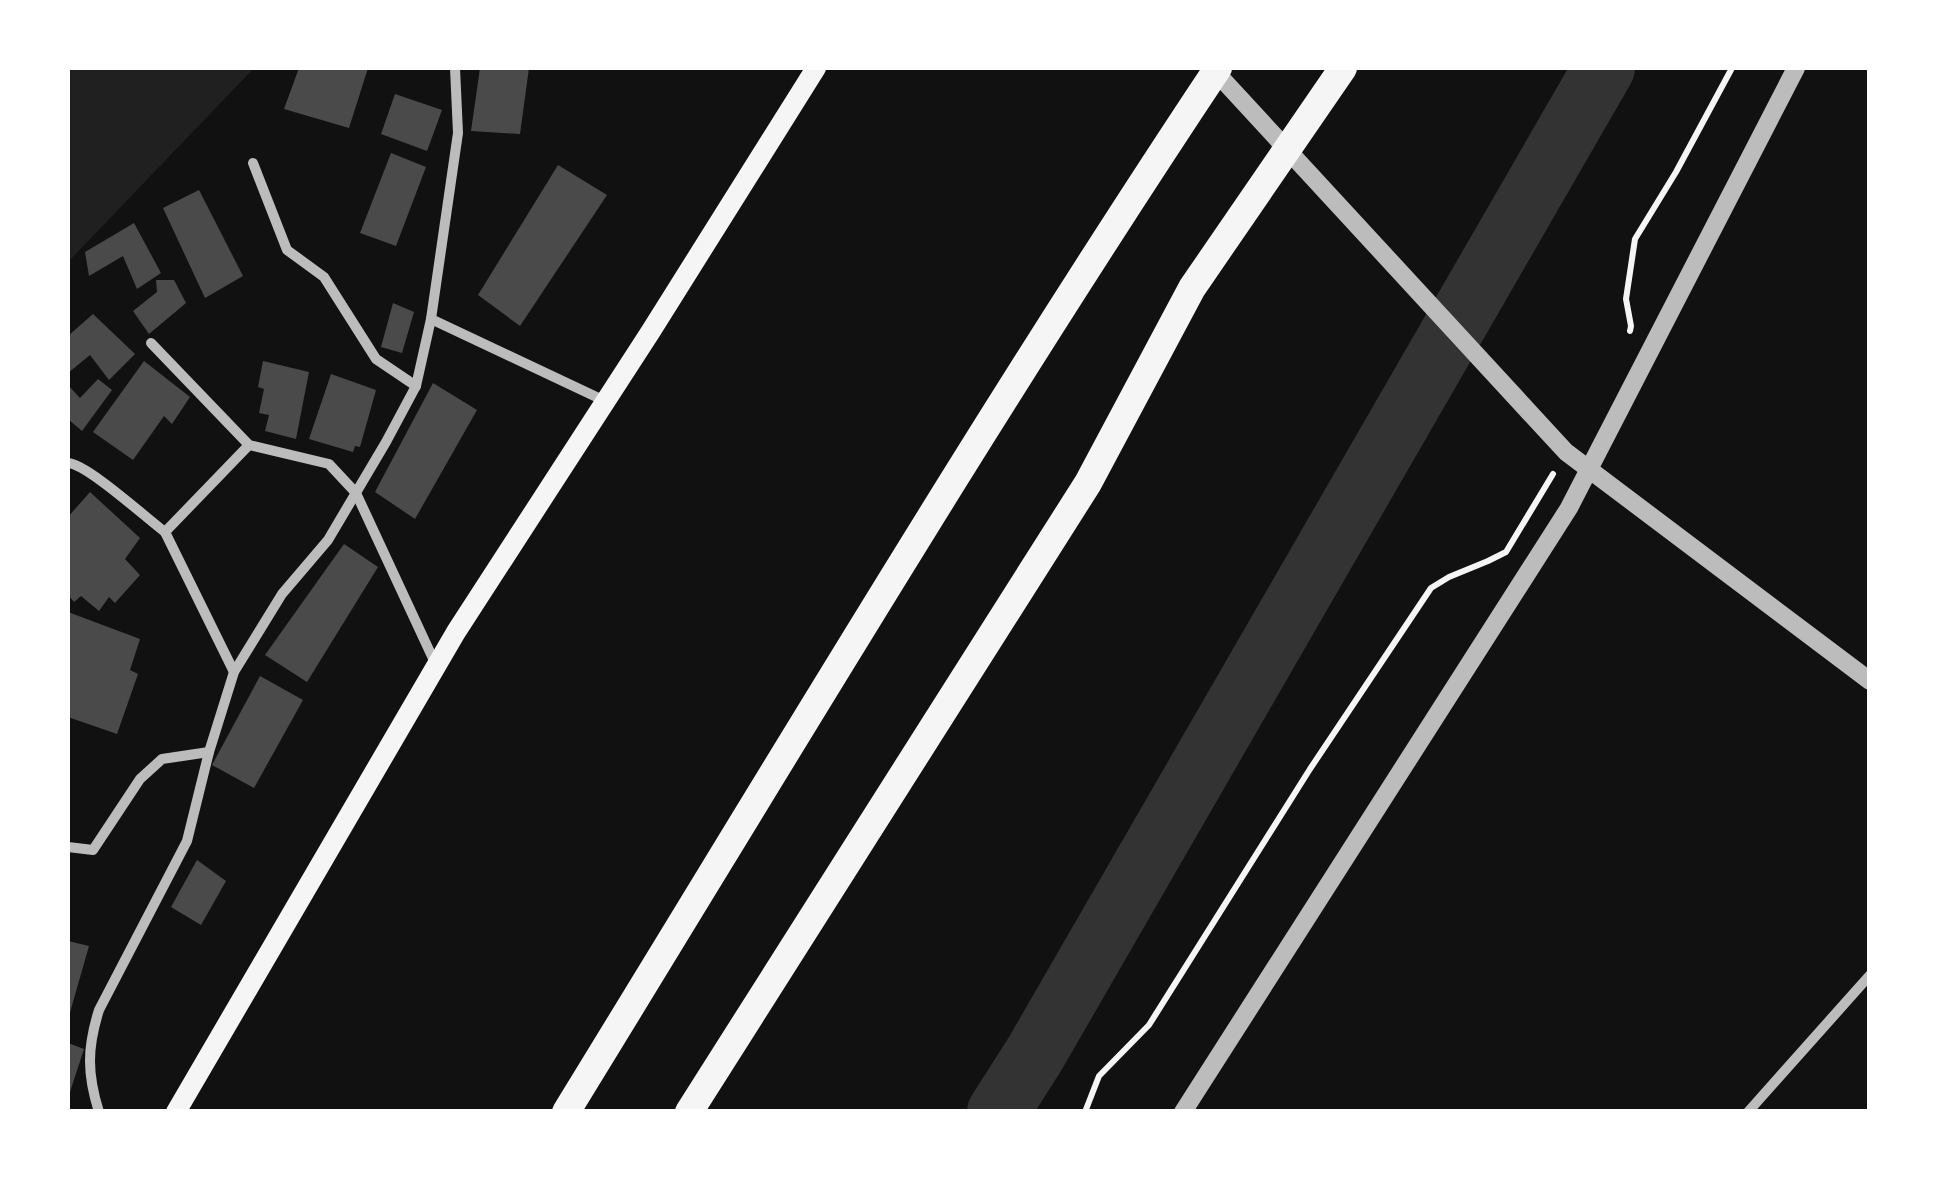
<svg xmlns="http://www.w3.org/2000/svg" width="1937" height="1179" viewBox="0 0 1937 1179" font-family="'Titillium Web',sans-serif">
<rect width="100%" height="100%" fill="#111"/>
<polygon fill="#202020" points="68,68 254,68 68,262"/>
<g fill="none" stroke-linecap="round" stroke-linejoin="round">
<polyline stroke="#333" stroke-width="62" points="998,1112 1035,1054 1604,68"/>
</g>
<g fill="#4a4a4a">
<polygon points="299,68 368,68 349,128 284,109"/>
<polygon points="480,68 529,68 520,134 471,131"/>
<polygon points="395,94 442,110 427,151 381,134"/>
<polygon points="391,153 426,167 396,246 360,233"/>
<polygon points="558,165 607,195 520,326 478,295"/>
<polygon points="199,190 243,276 205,298 163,208"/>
<polygon points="134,223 161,273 137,289 123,256 89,276 85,252"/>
<polygon points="156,280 174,280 186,303 149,334 133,311 157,292"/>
<polygon points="393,303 414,312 402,353 381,347"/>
<polygon points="93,314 135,354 109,380 90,355 68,373 68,336"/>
<polygon points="144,361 190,397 172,424 164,416 133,460 93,432"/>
<polygon points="263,361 309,372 296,439 265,431 269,415 259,413 264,389 258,387"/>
<polygon points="331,374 376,390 360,447 355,446 353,452 309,439"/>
<polygon points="98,379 112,390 82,431 68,419 68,385 80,398"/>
<polygon points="433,383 477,410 415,519 375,492"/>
<polygon points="90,492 140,538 125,559 140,575 115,603 109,597 99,611 81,596 74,602 68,595 68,517"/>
<polygon points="344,544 378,567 307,682 265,655"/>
<polygon points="68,612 140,639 130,670 138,674 117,734 68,717"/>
<polygon points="260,676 303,700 254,788 212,765"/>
<polygon points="197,860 226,881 201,925 171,907"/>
<polygon points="68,941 89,946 69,1016 68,1016"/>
<polygon points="68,1043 84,1049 68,1098"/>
</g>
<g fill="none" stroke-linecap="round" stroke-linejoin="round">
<g stroke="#f5f5f5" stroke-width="6">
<polyline points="1630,331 1631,326 1626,299 1635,239 1676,172 1732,68"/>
<polyline points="1085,1112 1099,1076 1149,1025 1310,769 1431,588 1449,577 1488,561 1506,552 1553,474"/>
</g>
<g stroke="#bcbcbc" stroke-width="10">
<polyline points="253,163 287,250 324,277 376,359 416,386"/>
<polyline points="431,319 605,401"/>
<polyline points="151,343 249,445 329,464 356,493 436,665"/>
<path d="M68,463C87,464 145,517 165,532"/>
<polyline points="234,672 165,532 249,445"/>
<polyline points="68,847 93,850 140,779 162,759 209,752"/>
<path d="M99,1112C87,1074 87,1048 99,1010L187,841L209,752L234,672L282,594L328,540L386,442L416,386L431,319L458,133L455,68"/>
<polyline points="1748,1112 1870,975"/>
</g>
<g stroke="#bcbcbc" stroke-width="18">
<polyline points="1212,68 1566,452 1870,681"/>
<polyline points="1183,1112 1569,508 1796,68"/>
</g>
<polyline stroke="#f5f5f5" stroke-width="20" points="176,1112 456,632 651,331 816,68"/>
<g stroke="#f5f5f5" stroke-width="28">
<path d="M566,1112C781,762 991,409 1218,68"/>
<polyline points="689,1112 1088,483 1192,288 1343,68"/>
</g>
</g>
<rect width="1937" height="1179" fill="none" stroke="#ffffff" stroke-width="140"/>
</svg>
